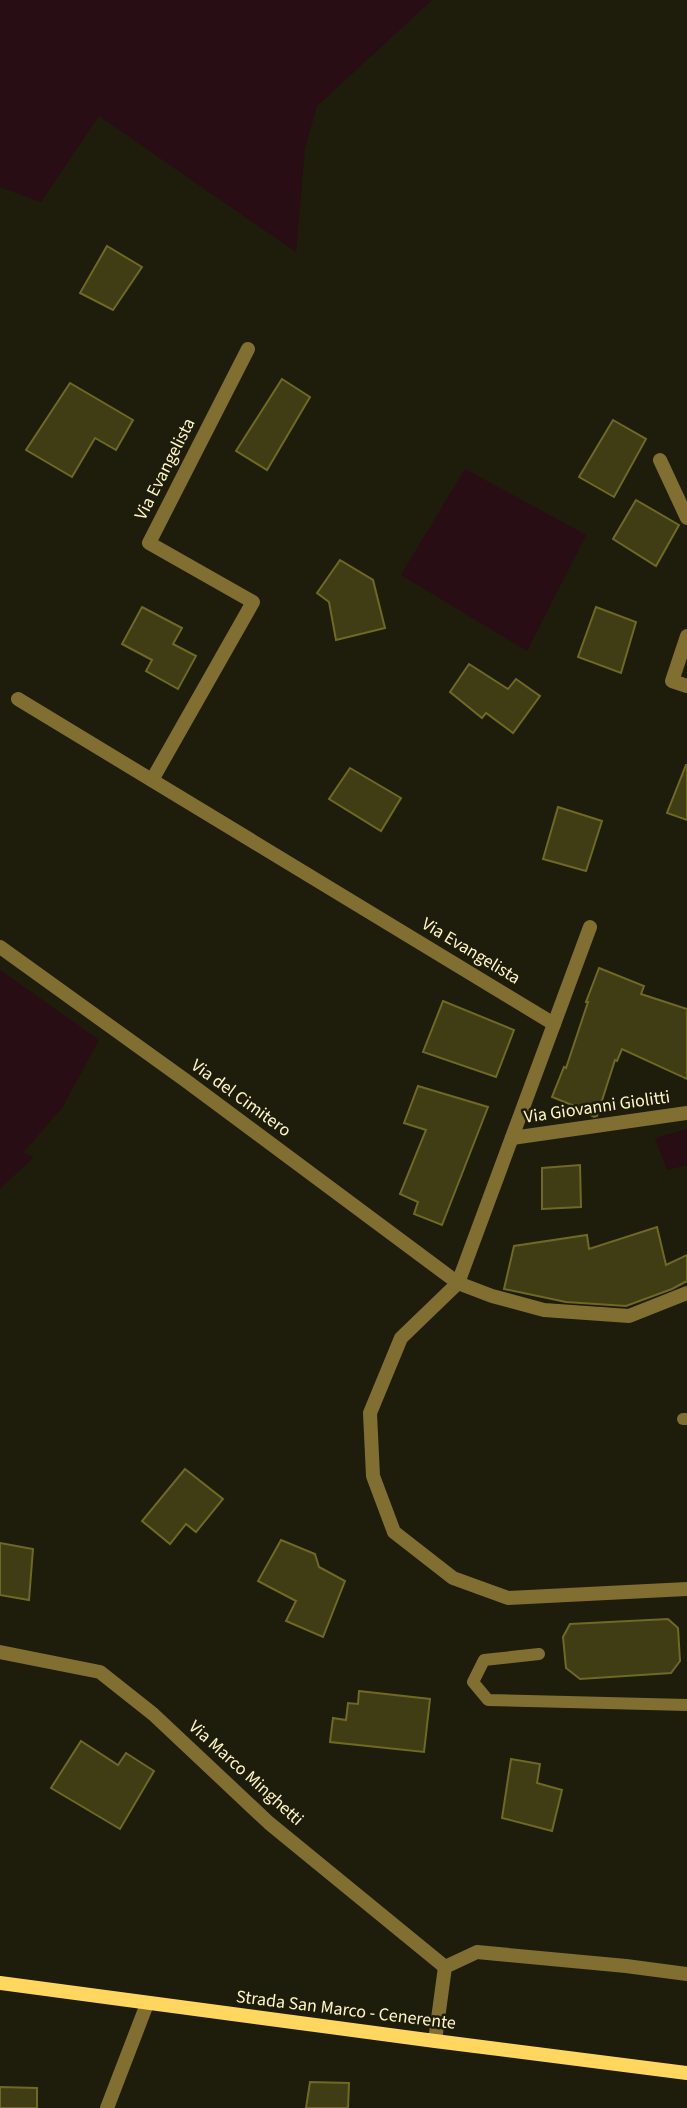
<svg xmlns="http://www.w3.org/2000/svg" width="687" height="2108" viewBox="0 0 687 2108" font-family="'Source Sans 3',sans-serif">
<rect width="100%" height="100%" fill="#1e1c0a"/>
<g fill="#280d15">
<polygon points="0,0 432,0 317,106 305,148 296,252 99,116 41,202 0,187"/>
<polygon points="465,469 586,535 527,651 401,575"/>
<polygon points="0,970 99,1040 62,1108 23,1153 34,1157 0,1189"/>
<polygon points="687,1129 687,1165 667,1170 655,1138"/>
</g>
<g fill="#403d14" stroke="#6e6924" stroke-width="2">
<polygon points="107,246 142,267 113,310 80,293"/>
<polygon points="282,379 310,397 267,470 236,451"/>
<polygon points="70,383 133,420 116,450 95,438 72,477 26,450"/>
<polygon points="613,420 646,439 614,497 579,477"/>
<polygon points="636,500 679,525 656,566 613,539"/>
<polygon points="340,560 373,580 385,628 336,640 329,602 317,593"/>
<polygon points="142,607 182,628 173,644 196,656 178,689 146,671 152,660 122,644"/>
<polygon points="596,607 636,622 621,673 578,657"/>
<polygon points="469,664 508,689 516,679 540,696 513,733 486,713 482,718 450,692"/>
<polygon points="686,765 687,765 687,820 667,813"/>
<polygon points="350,768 401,798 381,831 329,799"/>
<polygon points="558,807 602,821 586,871 543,859"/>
<polygon points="599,968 644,986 641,994 687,1009 687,1079 622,1049 617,1061 615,1060 597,1116 594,1117 572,1105 552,1097 564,1067 566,1068 588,1002 586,1002"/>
<polygon points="443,1001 514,1030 496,1077 423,1052"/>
<polygon points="418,1086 488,1107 442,1225 414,1214 418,1202 400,1194 426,1130 404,1123"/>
<polygon points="580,1165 581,1207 542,1209 542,1168"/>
<polygon points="657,1227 666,1265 687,1255 687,1281 672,1289 626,1306 566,1302 504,1289 514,1246 587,1235 589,1249"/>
<polygon points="185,1469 223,1499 196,1532 186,1524 170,1544 142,1521"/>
<polygon points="281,1540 315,1554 319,1567 345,1581 323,1637 286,1621 296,1601 258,1581"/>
<polygon points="0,1543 33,1549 29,1600 0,1595"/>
<polygon points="668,1619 678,1628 680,1661 671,1673 580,1679 566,1668 563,1637 570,1624"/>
<polygon points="359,1691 430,1699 424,1752 330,1742 333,1718 346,1720 348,1703 358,1704"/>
<polygon points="81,1741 118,1765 126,1753 154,1771 120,1829 51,1788"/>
<polygon points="511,1759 540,1764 537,1783 562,1790 552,1831 502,1818"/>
<polygon points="310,2082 349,2083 348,2108 306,2108"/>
<polygon points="0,2087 37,2088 37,2108 0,2108"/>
</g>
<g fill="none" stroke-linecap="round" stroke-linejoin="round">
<g stroke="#816e31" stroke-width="12">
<polyline points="683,1419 687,1419"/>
<polyline points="539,1654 484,1660 473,1682 488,1700 687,1705"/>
</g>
<g stroke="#816e31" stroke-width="14">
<polyline points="660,460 687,518"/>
<polyline points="687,636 672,681 687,686"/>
<polyline points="18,699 554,1024"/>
<polyline points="152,780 253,602 149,543 248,349"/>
<polyline points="590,927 458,1283 401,1338 370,1413 373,1476 394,1532 453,1578 508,1598 687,1589"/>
<polyline points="0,947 185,1080 458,1283 492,1296 544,1310 629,1316 687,1293"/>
<polyline points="512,1138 687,1113"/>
<polyline points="0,1652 100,1672 153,1714 269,1823 445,1967"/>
<polyline points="435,2041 445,1967 477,1952 626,1966 687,1974"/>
<polyline points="107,2108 147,2004"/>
</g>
<polyline stroke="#ffd75e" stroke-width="14" points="0,1983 435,2041 687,2073"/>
</g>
<g text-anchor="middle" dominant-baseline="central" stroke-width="5" stroke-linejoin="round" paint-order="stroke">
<g font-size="18" fill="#fff6c7" stroke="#1e1c0a">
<text transform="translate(165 469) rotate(-63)">Via Evangelista</text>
<text transform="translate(471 951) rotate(31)">Via Evangelista</text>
<text transform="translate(241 1098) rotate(36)">Via del Cimitero</text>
<text transform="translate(597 1107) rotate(-8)">Via Giovanni Giolitti</text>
<text transform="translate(246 1773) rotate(42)">Via Marco Minghetti</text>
<text transform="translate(346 2010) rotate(7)">Strada San Marco - Cenerente</text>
</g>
</g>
</svg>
